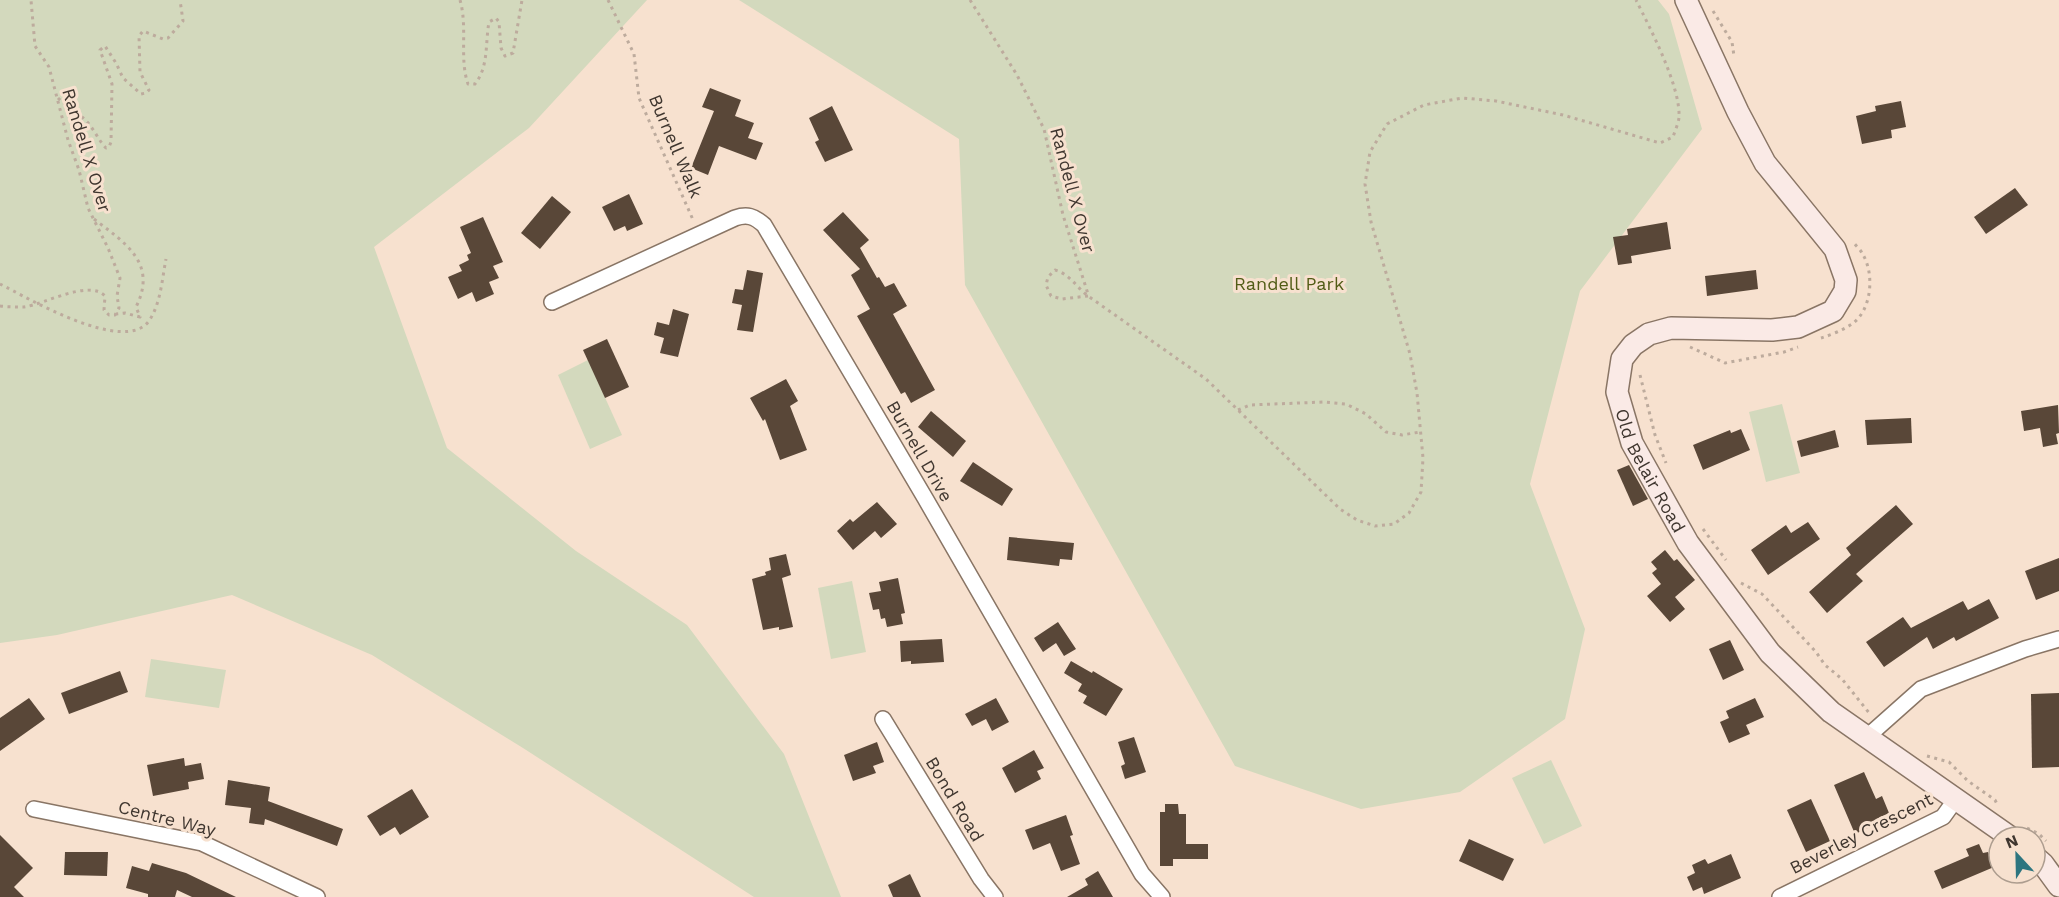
<svg xmlns="http://www.w3.org/2000/svg" width="2059" height="897" viewBox="0 0 2059 897" font-family="'Work Sans',sans-serif">
<rect width="100%" height="100%" fill="#f7e1cf"/>
<g fill="#d3d9bd">
<polygon points="0,0 647,0 529,128 374,247 447,448 576,551 687,625 784,754 841,897 754,897 523,748 372,655 232,595 57,635 0,643"/>
<polygon points="739,0 1658,0 1669,14 1702,129 1580,291 1530,484 1585,629 1565,719 1460,792 1361,809 1235,766 965,285 959,139"/>
<polygon points="588,360 622,435 590,449 558,375"/>
<polygon points="1782,404 1800,473 1766,482 1749,412"/>
<polygon points="852,581 866,652 831,659 818,588"/>
<polygon points="151,659 226,670 219,708 145,697"/>
<polygon points="1551,760 1582,826 1544,844 1512,778"/>
</g>
<g fill="#594738">
<polygon points="710,88 741,100 735,116 754,123 748,138 763,143 756,160 719,146 708,175 691,168 714,111 702,107"/>
<polygon points="1901,101 1906,127 1891,130 1892,138 1862,144 1856,116 1876,111 1875,106"/>
<polygon points="832,106 853,150 825,162 815,142 819,140 809,118"/>
<polygon points="2015,188 2028,205 1986,234 1974,217"/>
<polygon points="629,194 643,224 627,231 625,226 614,231 602,207"/>
<polygon points="552,196 571,212 540,249 521,233"/>
<polygon points="843,212 869,240 860,248 877,278 879,277 885,287 894,283 907,306 893,314 935,390 911,403 905,392 901,394 857,316 870,309 851,275 860,269 823,230"/>
<polygon points="483,217 503,262 493,266 499,278 489,282 494,294 476,302 472,292 458,299 448,277 462,271 459,265 469,260 467,255 471,253 460,227"/>
<polygon points="1667,222 1671,249 1631,256 1632,263 1618,265 1613,237 1628,235 1627,229"/>
<polygon points="747,270 763,273 753,332 737,330 742,305 732,303 735,289 743,290"/>
<polygon points="1756,270 1758,289 1707,296 1705,276"/>
<polygon points="673,309 689,314 678,357 660,353 664,338 654,335 657,322 669,325"/>
<polygon points="607,339 629,387 605,398 583,350"/>
<polygon points="786,379 798,401 790,406 807,450 780,460 765,419 763,421 750,398"/>
<polygon points="2058,405 2059,433 2056,434 2058,444 2043,447 2040,428 2024,431 2021,411"/>
<polygon points="931,411 966,441 953,457 918,427"/>
<polygon points="1911,418 1912,443 1867,445 1865,420"/>
<polygon points="1741,429 1750,450 1703,470 1693,445 1730,430 1731,433"/>
<polygon points="1835,430 1839,447 1801,457 1797,441"/>
<polygon points="973,462 1013,489 1002,506 960,481"/>
<polygon points="1629,465 1648,499 1633,506 1617,470"/>
<polygon points="877,502 897,524 881,538 875,531 853,550 837,531 850,519 853,522"/>
<polygon points="1896,505 1913,524 1856,574 1863,581 1827,613 1809,592 1851,555 1846,548"/>
<polygon points="1808,522 1820,539 1768,575 1751,550 1786,525 1791,533"/>
<polygon points="1009,537 1074,543 1072,560 1060,559 1059,566 1007,560"/>
<polygon points="1665,550 1674,561 1677,559 1695,580 1675,597 1685,609 1670,622 1647,596 1661,584 1652,573 1657,569 1651,562"/>
<polygon points="786,554 791,575 782,578 793,627 779,630 779,627 763,630 752,579 766,575 765,572 771,570 769,558"/>
<polygon points="2059,558 2059,591 2036,600 2025,571"/>
<polygon points="898,578 905,613 901,614 903,624 887,627 885,618 881,619 879,609 873,610 869,593 881,591 879,582"/>
<polygon points="1989,599 1999,618 1956,641 1954,637 1933,649 1927,637 1884,667 1866,642 1903,617 1911,628 1963,601 1968,610"/>
<polygon points="1058,622 1076,649 1064,656 1056,643 1043,652 1034,638"/>
<polygon points="942,639 944,662 911,664 911,661 901,662 900,641"/>
<polygon points="1730,640 1744,670 1723,680 1709,649"/>
<polygon points="1071,661 1092,673 1093,671 1123,689 1106,716 1083,703 1087,696 1078,691 1082,684 1064,673"/>
<polygon points="120,671 128,692 69,714 61,693"/>
<polygon points="2059,693 2059,767 2032,768 2031,694"/>
<polygon points="29,698 45,719 0,751 0,718"/>
<polygon points="996,698 1009,722 992,731 986,719 972,726 965,714"/>
<polygon points="1755,698 1764,717 1746,725 1750,734 1729,743 1720,722 1729,718 1726,711"/>
<polygon points="1134,737 1146,772 1125,779 1121,766 1125,764 1118,742"/>
<polygon points="877,742 884,762 873,766 876,773 853,781 844,755"/>
<polygon points="1034,750 1044,768 1037,771 1041,779 1015,793 1002,768"/>
<polygon points="184,758 185,766 201,763 204,779 188,782 189,789 153,796 147,765"/>
<polygon points="1864,772 1876,799 1882,796 1889,813 1876,819 1877,822 1869,825 1870,827 1855,834 1834,785"/>
<polygon points="228,780 270,787 268,801 343,829 337,846 265,819 264,825 249,823 251,808 225,805"/>
<polygon points="412,789 429,817 400,835 395,827 380,836 367,816"/>
<polygon points="1811,799 1830,841 1806,852 1787,810"/>
<polygon points="1165,804 1178,804 1179,814 1186,814 1186,844 1208,844 1208,859 1173,859 1173,866 1160,866 1160,812 1165,812"/>
<polygon points="1066,815 1073,835 1070,836 1080,864 1061,871 1050,843 1033,850 1025,830"/>
<polygon points="0,835 33,868 14,887 24,897 0,897"/>
<polygon points="1469,839 1514,859 1503,881 1459,861"/>
<polygon points="1979,844 1983,853 1988,852 1994,867 1942,889 1934,871 1969,856 1966,849"/>
<polygon points="65,852 108,852 107,876 64,875"/>
<polygon points="1731,854 1741,878 1704,894 1702,887 1693,891 1687,877 1695,873 1692,865 1705,859 1708,864"/>
<polygon points="152,863 186,873 236,897 192,897 177,890 175,897 148,897 148,894 126,888 132,866 149,871"/>
<polygon points="1098,871 1113,897 1067,897 1088,885 1085,879"/>
<polygon points="910,874 921,897 893,897 888,885"/>
</g>
<g fill="none" stroke-linecap="round" stroke-linejoin="round">
<g stroke="#897565" stroke-width="18">
<g id="minor">
<path d="M552,302L735,218C747,214 754,216 764,225L925,498L1142,874L1162,897"/>
<polyline points="883,719 981,879 995,897"/>
<polyline points="1867,737 1921,689 2025,649 2059,639"/>
<polyline points="34,809 202,843 317,897"/>
<polyline points="1780,897 1943,817 1956,799"/>
</g>
</g>
<g stroke="#897565" stroke-width="24">
<g id="secondary">
<path id="s1" d="M1686,0L1738,112L1765,163L1835,249L1846,280L1845,291L1833,311L1798,327L1772,330L1671,328L1649,334L1633,345L1622,359L1617,392L1632,443L1688,543L1770,653L1831,712L2010,837"/>
<polyline points="2035,857 2043,864 2059,886"/>
</g>
</g>
<g stroke="#bdab9d" stroke-width="3" stroke-dasharray="3 4.5" stroke-linecap="butt">
<path d="M460,0C468,28 459,58 468,84H475C489,66 485,44 489,22L496,18L499,22L501,48L505,56L513,53L522,0"/>
<polyline points="608,0 634,54 639,98 694,222"/>
<polyline points="970,0 1017,75 1044,129 1063,215 1088,294"/>
<polyline points="1713,11 1732,42 1734,56"/>
<path d="M58,98C66,106 78,112 85,120C94,128 98,140 106,148L109,147L111,142L112,84L100,50L105,46L116,63L123,78L141,94L146,93L149,90L140,72L139,36L143,31L163,39L168,38L183,21L180,0"/>
<path d="M94,219C125,243 158,263 136,307L140,317L125,313L116,314"/>
<path d="M0,284C28,298 124,355 149,321C161,303 162,279 166,259"/>
<path d="M1088,296L1062,299L1051,296L1046,285L1048,277L1055,270C1070,274 1077,288 1088,296L1206,379L1340,509L1357,520L1375,526L1394,524L1409,513L1421,492L1423,458L1417,393L1410,354L1371,222L1365,184L1370,152L1387,124L1424,105L1462,98L1496,101L1563,115L1660,143L1673,137C1675,131 1678,124 1679,118C1681,87 1650,28 1636,0"/>
<path d="M0,306C8,307 16,307 24,307C45,304 89,279 105,296L104,310L109,315H115L119,308L117,296L120,278L108,248L88,208L79,170L68,140L49,67L35,46L31,0"/>
<path d="M1821,338C1831,335 1843,330 1852,324C1872,310 1875,273 1862,253C1860,249 1856,246 1853,242"/>
<polyline points="1690,347 1725,363 1784,352 1798,347"/>
<polyline points="1640,375 1655,435 1666,463"/>
<polyline points="1238,410 1250,405 1323,402 1346,404 1366,414 1386,432 1402,435 1420,432"/>
<polyline points="1703,529 1726,560"/>
<polyline points="1741,583 1762,594 1780,613 1816,652 1825,665 1842,679 1870,714"/>
<polyline points="1927,756 1949,762 1968,781 1995,800 1998,806"/>
<polyline points="2027,828 2039,834 2046,841"/>
</g>
<use href="#minor" stroke="#fff" stroke-width="15"/>
<use href="#secondary" stroke="#faeae6" stroke-width="21"/>
</g>
<g text-anchor="middle" dominant-baseline="central" stroke-width="6" stroke-linejoin="round" paint-order="stroke">
<g font-size="18" fill="#3f362f" stroke="#f7e1cf">
<text transform="translate(676 146) rotate(67)">Burnell Walk</text>
<text transform="translate(87 150) rotate(73)">Randell X Over</text>
<text transform="translate(1073 190) rotate(75)">Randell X Over</text>
<text transform="translate(920 451) rotate(60)">Burnell Drive</text>
<text stroke="none"><textPath href="#s1" startOffset="704">Old Belair Road</textPath></text>
<text transform="translate(955 799) rotate(59)">Bond Road</text>
<text transform="translate(167 818) rotate(14)">Centre Way</text>
<text transform="translate(1861 833) rotate(-27)">Beverley Crescent</text>
</g>
<g font-size="18" fill="#525c16" stroke="#f7e1cf">
<text x="1289" y="283">Randell Park</text>
</g>
</g>
<g transform="translate(2017 855) rotate(338)"><circle r="28" fill="#f7e1cf" stroke="#ad9d8f" stroke-width="1.5"/>
<path d="M0-4.5L10 22L0 15L-10 22Z" fill="#2d757f"/>
<text y="-9" font-size="16" font-weight="bold" text-anchor="middle" fill="#3f362f">N</text>
</g>
</svg>
